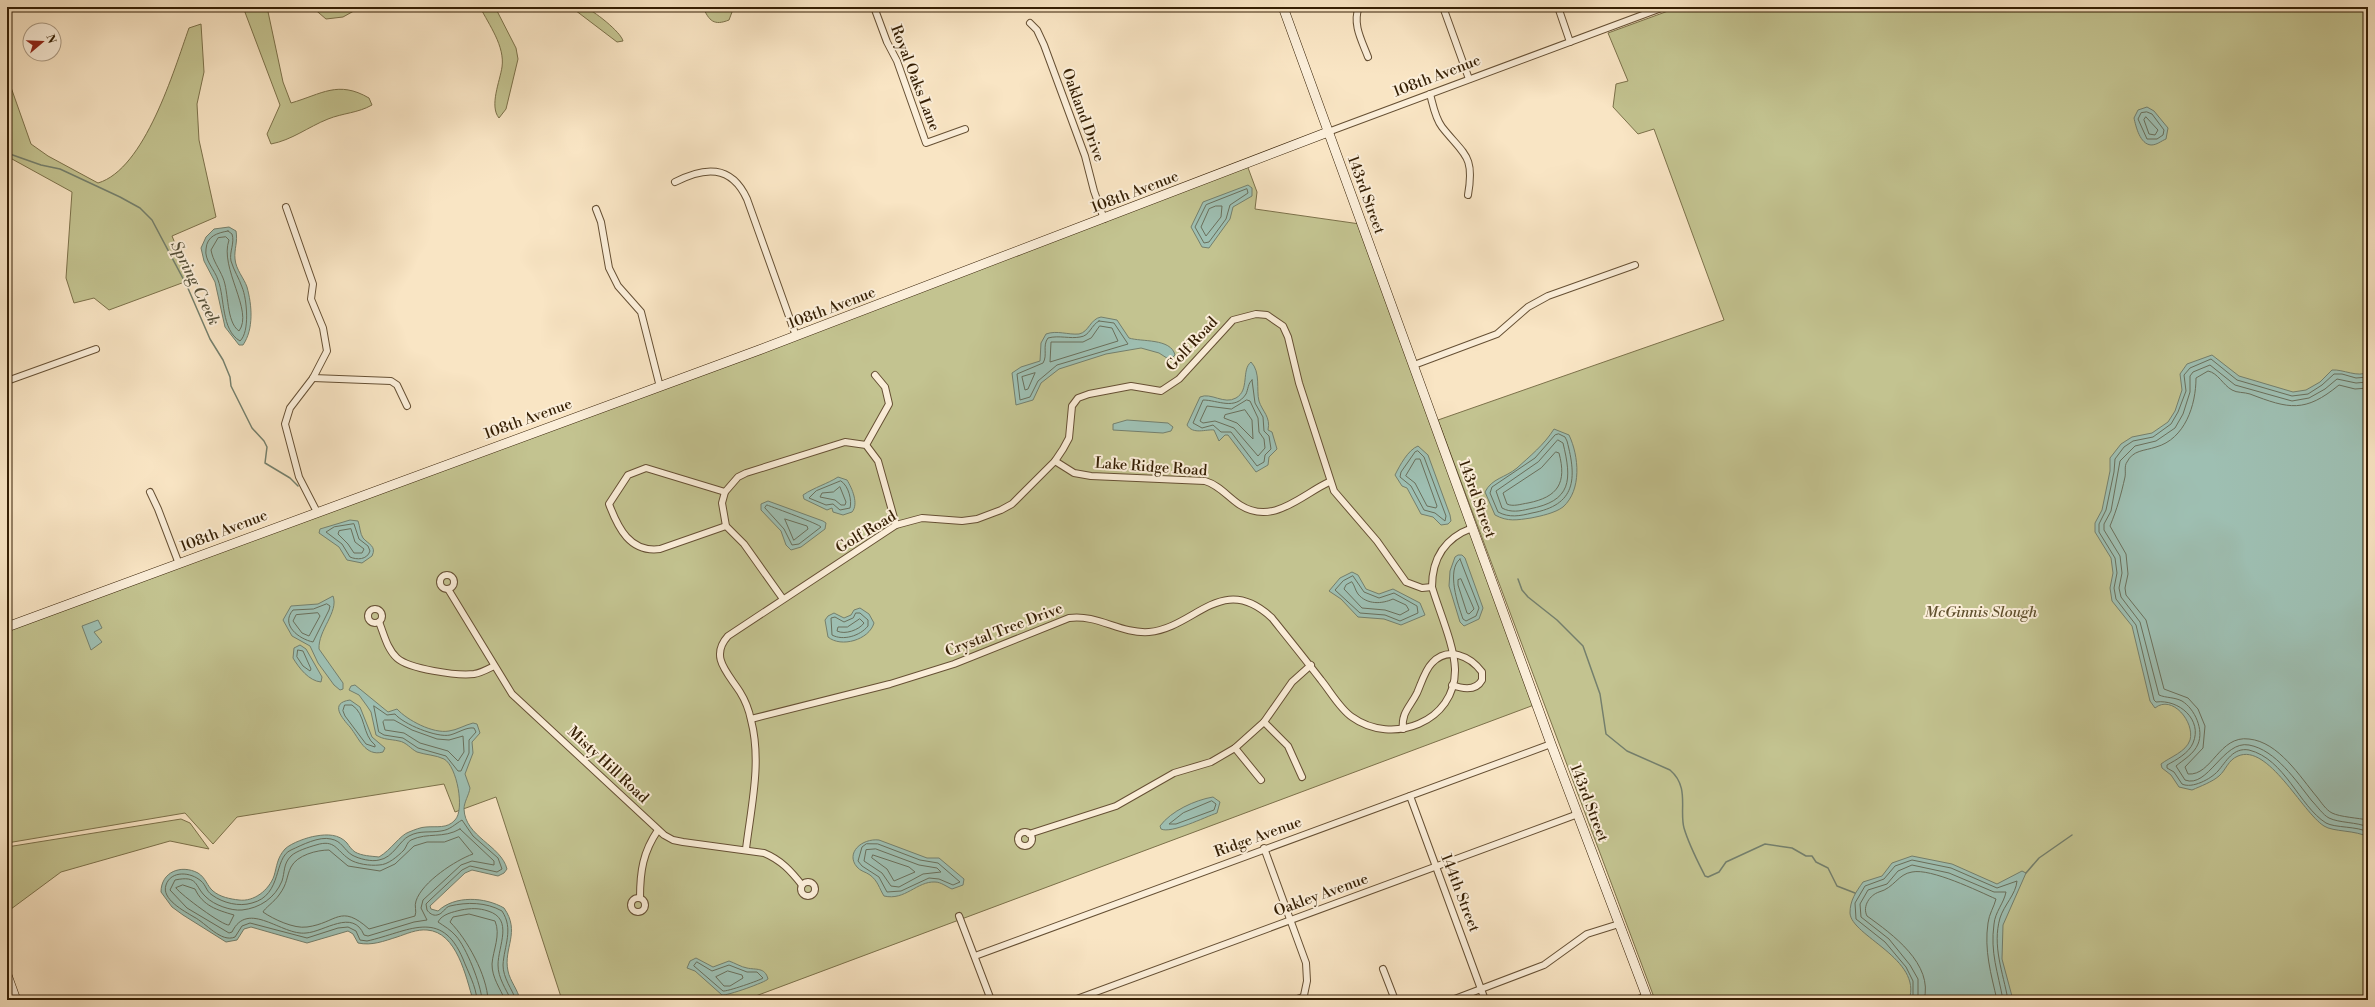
<svg xmlns="http://www.w3.org/2000/svg" width="2375" height="1007" viewBox="0 0 2375 1007" font-family="'Libre Bodoni',serif">
<rect width="100%" height="100%" fill="#f9e5c4"/>
<filter id="stains"><feTurbulence type="fractalNoise" baseFrequency=".005" numOctaves="4"/><feColorMatrix values="0 0 0 0 .2 0 0 0 0 .09 0 0 0 0 .02 0 0 0 .5 -.17"/></filter>
<radialGradient id="worn" r=".72"><stop offset=".6" stop-color="#630" stop-opacity="0"/><stop offset="1" stop-color="#630" stop-opacity=".3"/></radialGradient>
<g fill="#c3c390" stroke="#7c714a">
<path d="M243,7H267L283,82L291,103C322,94 338,80 369,98L372,105C358,113 343,113 328,119C308,127 292,140 271,144L267,134L280,105Z"/>
<polygon points="312,7 361,7 343,17 326,19"/>
<path d="M480,7H495L516,48L518,59L506,109L499,118C489,106 500,81 502,67C505,46 489,25 480,7Z"/>
<path d="M571,7C574,7 580,6 584,7C593,10 621,32 623,41L617,42Z"/>
<path d="M703,7H729L732,12L729,20C714,26 709,21 703,7Z"/>
<polygon points="1679,7 2368,7 2368,1000 1655,1000 1438,420 1724,320 1654,129 1638,134 1613,107 1616,84 1628,81 1608,33"/>
<path d="M201,24L204,72L197,104L199,140L216,217L172,236L190,280L109,310L94,298L74,303L66,278L72,192L12,159H7V76L31,144L48,156L98,183C145,169 174,70 189,28Z"/>
<polygon points="1247,165 1257,192 1255,209 1360,224 1534,705 745,1000 562,1000 496,797 455,812 444,784 237,817 213,844 185,813 7,843 7,629"/>
<polygon points="181,819 190,823 209,849 170,841 61,872 7,912 7,847"/>
</g>
<g fill="#9ebfb2" stroke="#747f6c">
<path d="M2147,107L2154,111L2168,128L2166,139C2161,141 2157,145 2151,145C2140,144 2136,127 2134,118L2138,110Z"/>
<polygon points="1248,185 1252,188 1252,196 1233,207 1230,219 1209,248 1202,247 1191,227 1203,202"/>
<path d="M229,227L236,231C238,242 234,249 235,259C236,270 244,278 247,287C252,305 254,329 243,345H239L225,327L215,282L204,261L201,248L206,237L214,229Z"/>
<path d="M1101,317L1117,320L1129,338C1141,342 1171,338 1175,355L1170,360L1159,353L1141,348L1106,354L1059,369L1041,383L1033,400L1016,405L1012,373L1021,367L1040,361L1041,343L1046,334C1057,330 1068,335 1079,334C1089,332 1090,319 1101,317Z"/>
<path d="M2212,355L2239,376L2293,392L2306,390L2320,382L2332,370C2343,369 2358,378 2368,372V837C2356,830 2333,832 2324,826C2302,812 2268,743 2238,756C2228,760 2226,770 2219,776C2212,782 2201,786 2192,790L2179,787L2171,775L2162,768L2161,764C2170,757 2186,752 2190,740C2195,722 2172,694 2155,708L2150,701L2132,626L2112,601L2110,588L2113,573L2111,558L2095,532V523L2102,510L2110,471V458L2121,444L2132,437L2152,433L2168,422L2175,411L2182,390L2180,374L2187,364Z"/>
<path d="M1251,362C1261,372 1256,390 1259,401C1262,411 1271,417 1268,430L1272,432L1277,449L1269,457L1268,465L1256,472L1228,435H1225L1219,441L1214,430C1206,429 1193,435 1187,425L1200,397C1211,392 1224,405 1236,398C1250,390 1241,370 1251,362Z"/>
<polygon points="1127,420 1168,423 1173,427 1171,431 1163,433 1113,430 1113,424"/>
<path d="M1554,429L1569,435C1579,456 1582,490 1563,507C1555,513 1541,516 1531,518C1517,520 1508,522 1495,515L1485,492C1492,478 1505,478 1517,468C1530,456 1544,445 1554,429Z"/>
<path d="M1418,446L1428,455L1450,515L1451,521L1448,524L1441,525L1433,517L1421,514L1407,488L1402,486L1395,475C1400,465 1408,450 1418,446Z"/>
<path d="M838,477L847,480C852,488 859,504 852,512L843,515L833,512L832,508L827,510L804,499L803,495C815,487 827,484 838,477Z"/>
<polygon points="768,501 823,521 826,523 825,529 801,547 791,550 786,545 781,531 761,510 761,504"/>
<path d="M350,520L358,521C360,526 360,534 363,538C368,544 377,546 372,556L362,563L347,560L339,547L319,533L320,529Z"/>
<polygon points="1458,555 1462,555 1465,558 1483,608 1479,619 1464,626 1460,622 1449,586 1450,571 1455,557"/>
<polygon points="1352,572 1358,575 1366,589 1379,594 1393,589 1420,603 1425,615 1401,625 1384,619 1358,617 1341,599 1329,591 1340,578"/>
<path d="M333,596C339,612 318,630 319,649L343,683V689L340,690L334,685L318,663L310,646L292,636L283,620L291,606L318,604Z"/>
<path d="M860,608L869,614L874,623C869,640 841,648 828,637L825,620L828,616L834,613L844,618L851,615L854,610Z"/>
<polygon points="98,620 102,628 94,632 102,642 91,650 82,626"/>
<path d="M300,645L306,649L322,677L321,682C309,681 299,668 293,658L294,648Z"/>
<path d="M355,685L388,712L397,709C407,720 433,734 449,731C457,730 465,725 473,723L477,724L480,733L472,742L473,753L465,774L470,788C469,795 464,802 464,809C465,837 501,845 507,869L504,873L498,876L472,870L465,873L430,906L431,909L438,911C455,895 485,897 504,908C521,932 503,948 508,971C510,981 518,990 520,1000H473C466,977 457,932 427,930C417,929 406,934 397,937C384,941 372,946 358,943L353,934L348,931L307,943L251,927L244,929L237,940L226,942L183,915L172,907L161,892C161,872 181,864 198,873C206,878 207,886 213,891C220,897 230,899 239,900C254,902 269,890 274,876C277,866 277,858 285,849C291,843 308,837 316,836C327,834 339,834 347,843C349,846 352,850 355,852C362,856 371,856 379,857C391,850 400,835 409,832C414,830 421,827 426,827C437,826 447,829 455,820C465,810 457,766 444,759C436,755 426,755 417,752C411,749 406,742 399,741C390,739 384,740 376,735L371,712L367,706L359,695L349,690L351,686Z"/>
<path d="M350,700L360,707L372,737L385,748L383,752C365,757 359,738 350,727C342,718 329,703 350,700Z"/>
<path d="M1213,797L1220,802L1217,813C1205,817 1171,834 1161,829L1160,826C1171,811 1195,800 1213,797Z"/>
<path d="M879,840L927,858H939L964,879L963,885L952,889C947,887 941,882 935,882C917,881 905,901 884,896C879,888 878,881 870,875C866,872 860,871 857,867C845,853 862,838 879,840Z"/>
<path d="M1912,856L1952,864L1997,884L2022,871L2026,873L2003,925L2002,959L2013,1000H1909C1923,959 1851,936 1850,913C1850,900 1856,892 1863,882L1882,876L1892,863Z"/>
<path d="M696,958L713,967L729,961C735,963 741,967 747,968C756,970 765,967 768,979C766,982 727,996 722,995L695,971L687,968L690,961Z"/>
</g>
<g fill="none" stroke-linecap="round" stroke-linejoin="round">
<g stroke="#6a6f5b" stroke-width="1">
<polygon points="2147,112 2152,114 2164,130 2163,135 2157,139 2147,139 2138,119 2141,113"/>
<polygon points="2146,117 2158,130 2155,135 2149,134 2144,120"/>
<polygon points="1247,189 1248,193 1230,205 1226,219 1209,242 1204,243 1195,227 1206,205"/>
<polygon points="1216,206 1222,206 1221,217 1206,236 1201,227 1209,209"/>
<path d="M228,231L232,234C235,243 229,252 231,261C234,271 239,278 242,287C247,299 250,332 240,341C221,330 225,298 218,280C215,270 204,260 206,249C207,236 217,233 228,231Z"/>
<path d="M226,237L229,240C219,268 254,311 239,331C226,322 229,292 223,278C219,268 213,261 211,250L218,238Z"/>
<path d="M1099,321L1114,323L1128,344L1057,365L1038,381L1030,397L1020,400L1017,374L1043,363C1048,355 1042,346 1048,338C1059,335 1070,339 1080,337C1090,336 1091,325 1099,321Z"/>
<polygon points="1100,326 1112,328 1118,341 1050,362 1051,342 1083,342 1091,338"/>
<polygon points="1035,373 1028,389 1025,390 1022,377"/>
<path d="M2368,377L2356,378L2342,374H2334L2322,385L2308,394L2292,396L2237,380L2211,359L2190,368L2184,375L2186,391L2178,412L2171,424L2153,437L2133,441L2124,447L2115,459L2114,472L2106,510L2099,524V532L2115,558L2117,573L2114,588L2116,599L2136,625L2154,700L2156,702C2179,699 2203,720 2193,743C2189,753 2176,760 2167,765V768L2174,772L2182,784C2192,789 2211,779 2218,771C2226,762 2233,747 2249,750C2285,759 2299,806 2326,823C2335,828 2357,826 2368,832"/>
<path d="M1252,380L1255,403L1263,417L1264,431L1269,436L1271,449L1265,455L1264,462L1257,466L1231,432H1221L1213,425L1202,428L1193,423L1203,400C1218,400 1235,411 1246,394C1248,390 1248,383 1252,380Z"/>
<path d="M2368,382L2356,383L2337,379L2325,389L2309,398L2292,401L2235,385L2210,365L2193,372L2190,376V392L2183,414L2175,428L2156,441L2135,446L2120,461L2111,511L2104,524V530L2120,556L2122,573L2119,588L2121,597L2140,622L2159,695C2166,698 2174,697 2182,701C2195,709 2204,730 2198,744C2194,754 2183,760 2176,766L2185,780C2208,789 2223,740 2249,745C2276,750 2296,781 2312,801C2317,806 2323,815 2329,818C2339,823 2357,822 2368,827"/>
<path d="M2368,388L2355,389L2339,385C2305,413 2289,409 2250,394C2244,392 2237,393 2232,390C2223,385 2218,373 2208,371L2196,378C2196,405 2185,439 2156,447C2144,451 2133,450 2127,462C2124,466 2126,472 2125,477C2121,495 2117,509 2110,526L2126,554L2128,574L2125,588L2126,595L2146,620L2164,689L2188,698L2198,709L2205,726L2203,748L2185,767L2188,774C2212,776 2219,735 2249,739C2279,742 2300,777 2317,797C2321,802 2326,810 2332,813C2340,817 2358,818 2368,820"/>
<polygon points="1247,400 1250,401 1258,418 1259,432 1264,439 1265,448 1258,456 1234,428 1215,421 1203,423 1200,421 1207,406 1231,409"/>
<polygon points="1245,410 1252,420 1253,439 1237,423 1224,418 1225,415"/>
<path d="M1559,434L1565,437L1567,441C1577,479 1576,505 1532,513C1520,516 1509,518 1498,512L1490,493L1492,487L1535,458L1555,435Z"/>
<path d="M1558,440L1563,443C1572,480 1572,501 1529,509C1520,511 1511,513 1502,508L1496,491L1538,462Z"/>
<polygon points="1418,451 1424,457 1446,516 1445,521 1435,513 1424,510 1411,486 1400,477 1401,472 1415,452"/>
<path d="M1556,452L1559,453C1567,483 1558,497 1528,503C1521,504 1513,507 1507,504L1503,493L1541,468Z"/>
<polygon points="1416,459 1420,459 1437,506 1436,508 1427,506 1415,483 1406,476"/>
<path d="M841,481C849,486 852,501 850,508L840,510L833,504L826,505L809,498L816,491Z"/>
<polygon points="840,487 846,502 845,505 841,505 835,500 820,497 822,493 833,492"/>
<path d="M767,505C775,508 819,524 821,527L799,544L792,545L784,529L765,508Z"/>
<polygon points="785,519 807,526 808,529 794,540"/>
<path d="M354,524L359,539L368,546L370,551C367,560 357,560 350,557L342,544L326,532L334,527Z"/>
<polygon points="351,529 355,542 364,549 362,553 354,553 348,544 338,534 339,531"/>
<path d="M1460,559L1479,608L1476,616L1466,621L1463,619C1458,605 1446,570 1460,559Z"/>
<polygon points="1353,576 1364,592 1379,598 1394,593 1417,606 1418,613 1400,621 1385,615 1360,613 1335,590 1343,581"/>
<polygon points="1461,579 1474,609 1469,614 1467,613 1458,585 1458,580"/>
<path d="M1352,582C1355,586 1355,590 1358,594C1367,605 1382,604 1393,599L1406,605L1409,610L1400,615L1385,610L1362,608L1344,589L1346,585Z"/>
<path d="M327,604L330,606L329,610L313,642C299,639 280,625 293,610L313,609Z"/>
<polygon points="318,613 320,616 309,636 302,633 293,621 296,615"/>
<path d="M856,613H860L868,620V626C860,636 843,641 832,635L831,618L835,617L844,622L853,618Z"/>
<path d="M860,619L864,623C859,630 845,635 837,631L838,627H847Z"/>
<polygon points="298,650 303,651 311,669 310,671 303,666 297,657"/>
<path d="M345,705H352C366,714 362,735 375,745V747L366,744L345,716L343,711Z"/>
<path d="M374,706L387,715L395,714C403,724 437,738 450,735C458,733 466,727 474,728L476,732L469,740V753L461,771H458L446,756L418,748L403,738L384,735L379,732Z"/>
<polygon points="385,720 394,720 412,730 437,739 449,740 463,736 464,752 458,761 448,751 420,743 404,733 385,730 383,722"/>
<polygon points="1212,801 1216,804 1214,810 1176,824 1169,824 1183,813"/>
<path d="M460,829L494,861V865L472,861L461,865L423,900L421,908L427,920L414,922L368,936L364,935C353,908 324,932 306,933C282,936 248,899 232,932L229,933L187,908L170,890L175,880C199,875 194,886 206,897C214,905 231,911 242,910C260,908 275,898 282,881C285,872 283,864 291,856C296,851 309,847 316,845C335,839 336,850 349,859C356,864 370,866 379,865C388,865 398,856 404,850C407,846 407,842 411,840C428,832 443,839 460,829Z"/>
<path d="M459,837L473,854C456,860 422,882 416,901C414,906 417,911 415,916L369,929C340,903 337,923 307,927C294,929 273,919 263,912C264,909 275,901 279,895C288,883 286,877 291,867C297,855 317,850 329,850L348,866L380,871L395,864L414,846L427,842H444Z"/>
<polygon points="878,844 920,860 938,863 960,882 953,885 939,879 929,878 901,891 887,892 879,877 862,866 858,861 862,847 866,844"/>
<polygon points="876,849 919,865 937,868 941,872 923,874 899,887 891,886 882,873 864,861 866,850"/>
<polygon points="873,855 909,867 915,872 894,881 887,869 872,858"/>
<path d="M183,885L195,889C203,906 217,910 234,915L229,925C223,926 181,895 176,888Z"/>
<path d="M697,962L712,971L729,965L747,972H757L763,978C761,980 726,992 723,991L694,966Z"/>
<polygon points="728,971 742,975 743,978 730,986 724,986 716,977"/>
<path d="M477,1000C476,986 468,972 463,959C441,907 408,932 367,941L360,940L356,931L348,927L338,928L307,938L250,923L242,926L235,937C221,943 206,923 194,917C184,911 161,899 166,885C171,870 191,872 201,881C206,885 206,891 212,895C223,903 239,907 252,903C283,895 273,858 291,850C302,845 319,836 331,839C342,841 344,850 352,855C359,859 372,862 379,860C393,858 400,840 409,836C420,830 430,833 441,831C450,830 455,824 462,820L473,836L498,858L502,869L497,872L470,866L462,870L430,900L426,904L427,910C429,913 433,916 437,915C443,914 445,907 450,906C467,902 486,902 502,911C514,929 504,946 503,965C503,978 512,989 516,1000"/>
<path d="M482,1000C481,984 466,947 456,936C451,930 444,926 438,922C442,914 453,912 461,910C471,908 479,908 488,911C514,919 498,946 498,965C498,978 506,989 511,1000"/>
<path d="M488,1000C487,975 467,939 450,922L453,917L469,914L495,921C501,935 493,950 492,964C492,978 500,988 505,1000"/>
<path d="M1913,1000V981L1906,967L1885,942L1856,919L1855,903L1865,886L1884,879L1895,866L1912,860L1951,868L1997,888L2017,881C2016,894 2004,905 2000,918C1992,946 2003,972 2008,1000"/>
<path d="M1918,1000V979L1910,965L1889,939L1861,917L1860,904L1868,890L1887,884L1898,871L1912,865L1949,873L1994,892H2006C2004,903 1995,912 1994,924C1990,953 1998,972 2003,1000"/>
<path d="M1924,1000C1934,964 1892,934 1867,916C1862,906 1870,895 1879,892C1894,888 1898,874 1912,872C1931,868 1978,891 1996,899C1994,907 1989,914 1988,923C1984,950 1991,974 1997,1000"/>
</g>
<g stroke="#747f6c" stroke-width="1.5">
<polyline points="7,153 41,165 60,169 120,197 140,208 152,220 187,286 210,339 223,360 230,377 231,386 252,428 264,441 267,447 265,463 290,478 298,486"/>
<path d="M1518,579L1522,590L1528,597L1557,620L1583,646L1600,694L1606,734L1627,751L1670,770C1690,787 1679,810 1684,828C1689,845 1697,860 1705,876L1708,877L1719,872L1726,862L1765,844L1792,848L1806,856H1812L1816,862L1828,868L1837,886L1855,893"/>
<polyline points="2026,873 2039,858 2072,835"/>
</g>
<g stroke="#665034" stroke-width="8">
<g id="street">
<polyline points="874,7 887,42 897,61 926,143 965,129"/>
<path d="M1359,7C1352,24 1362,41 1368,57"/>
<polyline points="1443,7 1469,79"/>
<polyline points="1558,7 1570,42"/>
<polyline points="1030,23 1037,30 1044,45 1085,156 1094,191 1104,219"/>
<path d="M1430,94C1433,105 1435,118 1442,127C1464,155 1475,155 1468,195"/>
<polyline points="1328,132 1664,7"/>
<path d="M675,182C704,167 731,164 747,199L796,336"/>
<polyline points="286,207 313,284 311,299 323,328 327,351 313,378 290,408 285,424 299,477 317,512"/>
<polyline points="596,209 601,222 609,268 618,286 641,312 660,387"/>
<polyline points="1414,365 1497,334 1528,307 1548,296 1635,265"/>
<polyline points="313,378 391,381 397,385 407,406"/>
<polyline points="7,381 96,349"/>
<polyline points="866,445 889,404 885,387 875,375"/>
<path d="M1055,461L1074,473L1091,476L1205,481C1219,485 1228,497 1240,505C1273,526 1301,495 1329,482"/>
<polyline points="150,492 158,509 179,564"/>
<path d="M725,492L646,468L628,475L609,504C618,528 630,553 660,549L726,526"/>
<circle cx="447" cy="582" r="7"/>
<path d="M448,589L512,694L664,835L673,840L683,842L764,853C781,860 791,871 802,885"/>
<polyline points="783,599 744,544 726,526 722,503 725,492 738,477 746,473 845,442 866,445 878,461 896,525"/>
<circle cx="375" cy="616" r="7"/>
<path d="M379,622C384,634 387,649 397,658C409,669 457,676 474,674C481,673 488,669 494,666"/>
<path d="M751,719L890,684L954,664L1069,618C1098,614 1120,634 1149,632C1195,628 1222,571 1272,618C1288,638 1305,659 1321,680C1330,691 1340,709 1352,717C1392,746 1456,722 1455,669C1454,644 1439,611 1432,587C1432,558 1445,538 1472,528"/>
<polyline points="1264,722 1288,746 1302,777"/>
<path d="M1403,729C1401,713 1410,707 1417,693C1421,684 1425,670 1432,663C1448,646 1470,656 1482,672V680C1476,691 1463,689 1452,685"/>
<polyline points="1235,748 1261,780"/>
<polyline points="1410,796 1485,1000"/>
<circle cx="1025" cy="839" r="7"/>
<polyline points="1029,834 1116,806 1174,773 1211,762 1235,748 1264,722 1292,682 1311,665"/>
<polyline points="1264,848 1306,963 1307,981 1303,1000"/>
<path d="M746,849C751,807 762,762 751,720C749,710 745,700 740,692C728,673 709,657 728,636L896,525L922,518L962,521L977,519L1001,510L1012,504L1055,461L1063,449L1069,438L1072,406L1078,398L1089,394L1131,386L1161,391L1179,379L1233,320L1256,314L1267,315L1283,326L1288,337L1299,383L1334,491L1377,541L1406,582L1422,588L1432,587"/>
<circle cx="808" cy="889" r="7"/>
<circle cx="638" cy="905" r="7"/>
<path d="M640,898C640,871 643,852 658,830"/>
<polyline points="959,916 991,1000"/>
<polyline points="975,956 1551,744"/>
<polyline points="1383,969 1395,1000"/>
<polyline points="1074,1000 1578,814"/>
<polyline points="1294,1000 1303,997"/>
<polyline points="1452,1000 1544,965 1587,934 1619,924"/>
<polyline points="1636,1000 1646,996"/>
</g>
</g>
<g stroke="#351f04" stroke-width="10">
<g id="secondary">
<polyline points="1283,7 1551,744 1648,1000"/>
<polyline points="7,627 759,350 1328,132"/>
<polyline points="7,975 16,1000"/>
</g>
</g>
<use href="#street" stroke="#fbeed9" stroke-width="6"/>
<use href="#secondary" stroke="#fbeed9" stroke-width="9"/>
</g>
<g text-anchor="middle" dominant-baseline="central" stroke-width="4" stroke-linejoin="round" paint-order="stroke">
<g font-size="15" fill="#351f04" stroke="#fbeed9">
<text transform="translate(1437 76) rotate(-21)">108th Avenue</text>
<text transform="translate(915 78) rotate(69)">Royal Oaks Lane</text>
<text transform="translate(1083 115) rotate(70)">Oakland Drive</text>
<text transform="translate(1135 192) rotate(-21)">108th Avenue</text>
<text transform="translate(1366 195) rotate(70)">143rd Street</text>
<text transform="translate(832 308) rotate(-21)">108th Avenue</text>
<text transform="translate(1192 344) rotate(-47)">Golf Road</text>
<text transform="translate(528 419) rotate(-20)">108th Avenue</text>
<text transform="translate(1151 467) rotate(4)">Lake Ridge Road</text>
<text transform="translate(1477 499) rotate(70)">143rd Street</text>
<text transform="translate(224 531) rotate(-21)">108th Avenue</text>
<text transform="translate(866 532) rotate(-31)">Golf Road</text>
<text transform="translate(1004 630) rotate(-21)">Crystal Tree Drive</text>
<text transform="translate(608 765) rotate(43)">Misty Hill Road</text>
<text transform="translate(1589 803) rotate(69)">143rd Street</text>
<text transform="translate(1258 837) rotate(-20)">Ridge Avenue</text>
<text transform="translate(1460 893) rotate(69)">144th Street</text>
<text transform="translate(1321 895) rotate(-20)">Oakley Avenue</text>
</g>
<g font-size="15" font-style="italic" fill="#60502e" stroke="#fbeed9">
<text x="1981" y="612">McGinnis Slough</text>
</g>
<g font-size="16" font-style="italic" fill="#544f38" stroke="#fbeed9">
<text transform="translate(195 283) rotate(64)">Spring Creek</text>
</g>
</g>
<rect width="2375" height="1007" fill="none" stroke="#f9e5c4" stroke-width="24"/>
<rect x="8" y="8" width="2359" height="991" fill="none" stroke="#351f04" stroke-width="2"/>
<rect x="12" y="12" width="2351" height="983" fill="none" stroke="#351f04"/>
<g transform="translate(42 42) rotate(71)"><circle r="19" fill="#fbeed9" stroke="#ac9b84"/>
<path d="M0-3L7 15L0 10L-7 15Z" fill="#8f2418"/>
<text y="-6" font-size="11" font-weight="bold" text-anchor="middle" fill="#351f04">N</text>
</g>
<rect width="100%" height="100%" filter="url(#stains)"/>
<rect width="100%" height="100%" fill="url(#worn)"/>
</svg>
